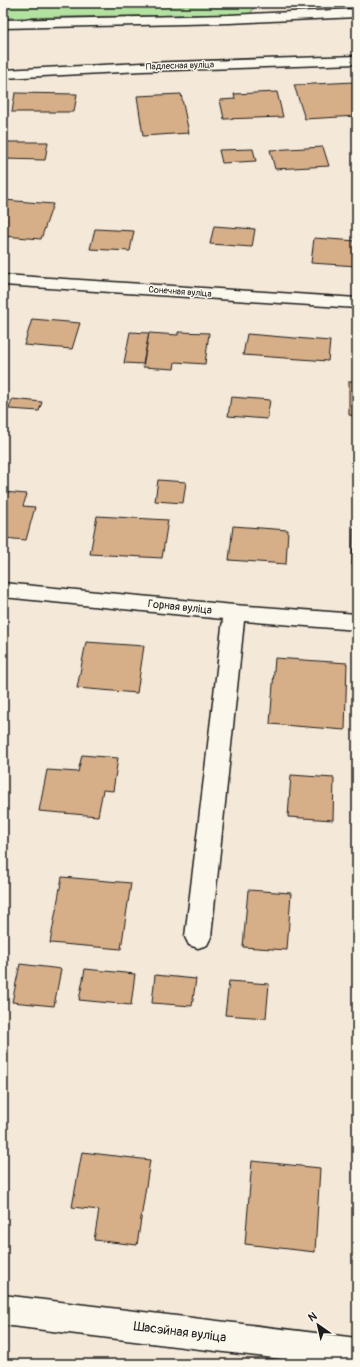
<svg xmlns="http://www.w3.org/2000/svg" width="360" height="1367" viewBox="0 0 360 1367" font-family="Pangolin,sans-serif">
<rect width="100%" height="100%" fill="#f4e8d8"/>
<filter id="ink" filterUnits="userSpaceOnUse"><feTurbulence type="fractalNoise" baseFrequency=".025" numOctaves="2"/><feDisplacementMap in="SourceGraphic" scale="8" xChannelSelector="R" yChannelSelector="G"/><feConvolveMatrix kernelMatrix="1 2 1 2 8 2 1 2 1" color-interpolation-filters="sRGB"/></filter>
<g filter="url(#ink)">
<polygon fill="#b3e1a0" stroke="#687e5e" points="3,3 257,3 250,14 3,18"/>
<g fill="#d6ae88" stroke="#1c1c1c">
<polygon points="354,82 357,91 357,116 305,119 294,85"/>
<polygon points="277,92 283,117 224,119 220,100 235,99 234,94"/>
<polygon points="15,93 77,94 74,112 12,112"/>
<polygon points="181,94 189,133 143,136 137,96"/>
<polygon points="5,142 48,142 45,160 3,159"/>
<polygon points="323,147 329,166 275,169 270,150"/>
<polygon points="253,149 256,161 222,163 219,150"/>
<polygon points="4,200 53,204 41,239 3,236"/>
<polygon points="214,226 255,229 252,247 210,244"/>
<polygon points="95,229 134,231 130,251 90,249"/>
<polygon points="314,238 357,241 357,266 311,263"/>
<polygon points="32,319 80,323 72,349 24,345"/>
<polygon points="130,332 149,333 143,364 124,363"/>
<polygon points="178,332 209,333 205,364 175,362 174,369 143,367 149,333 178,335"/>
<polygon points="247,334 330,341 328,361 243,355"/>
<polygon points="349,381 357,381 357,416 349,415"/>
<polygon points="231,397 270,400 267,419 228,416"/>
<polygon points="12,399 42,402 39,411 9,409"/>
<polygon points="158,480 186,482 183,503 155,501"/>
<polygon points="3,492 27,494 23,506 35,507 26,540 3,538"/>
<polygon points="97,516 168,520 162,558 90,554"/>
<polygon points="233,526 288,530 286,564 229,560"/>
<polygon points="353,528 357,529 357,566 352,565"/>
<polygon points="86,642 144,646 137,693 77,688"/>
<polygon points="275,658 347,663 345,730 270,724"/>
<polygon points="82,755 118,758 113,791 103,790 98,816 39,811 47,770 78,772"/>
<polygon points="291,775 334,778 333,820 288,817"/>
<polygon points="62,877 131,883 121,949 50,943"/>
<polygon points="248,890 291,893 287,950 243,947"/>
<polygon points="20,964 61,969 54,1006 12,1002"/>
<polygon points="85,969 135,974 131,1005 79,1000"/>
<polygon points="155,975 196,979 192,1006 152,1003"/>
<polygon points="229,981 269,984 266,1018 225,1015"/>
<polygon points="3,1130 9,1131 3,1163"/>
<polygon points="82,1152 150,1160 137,1245 94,1240 99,1210 72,1207"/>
<polygon points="252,1161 320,1168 315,1252 245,1244"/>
</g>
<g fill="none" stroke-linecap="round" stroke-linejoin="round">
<g stroke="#1c1c1c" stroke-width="3">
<g id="minor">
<polygon points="357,9 357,17 229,23 3,28 3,20 229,15"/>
<polygon points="357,56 357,64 142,71 3,78 3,70 142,63"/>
<polygon points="3,275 357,298 357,308 3,285"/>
<polygon points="3,583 234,605 357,614 357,630 244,621 211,937 207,945 198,948 189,945 185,937 223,619 3,597"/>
<polygon points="3,1295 357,1338 357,1364 323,1364 3,1325"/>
</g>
</g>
<use href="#minor" fill="#fbf7ec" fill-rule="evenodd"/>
</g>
</g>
<g text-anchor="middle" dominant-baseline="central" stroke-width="3" stroke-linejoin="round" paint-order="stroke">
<g font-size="9" fill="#1c1c1c" stroke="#fbf7ec">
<text transform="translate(180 66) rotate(-2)">Падлесная вуліца</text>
<text transform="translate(180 292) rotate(4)">Сонечная вуліца</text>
</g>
<g font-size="11" fill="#1c1c1c" stroke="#fbf7ec">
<text transform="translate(180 607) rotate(6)">Горная вуліца</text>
</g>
<g font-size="13" fill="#1c1c1c" stroke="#fbf7ec">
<text transform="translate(180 1332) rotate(7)">Шасэйная вуліца</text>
</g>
</g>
<rect width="360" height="1367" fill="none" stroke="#fbf7ec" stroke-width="16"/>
<rect x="8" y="8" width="344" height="1351" fill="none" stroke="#1c1c1c" stroke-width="1.5" filter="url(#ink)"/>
<g transform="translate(318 1325) rotate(326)" stroke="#fbf7ec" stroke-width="3" paint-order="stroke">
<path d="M0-3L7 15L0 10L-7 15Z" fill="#1c1c1c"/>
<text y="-6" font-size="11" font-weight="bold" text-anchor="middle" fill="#1c1c1c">N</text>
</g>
</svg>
